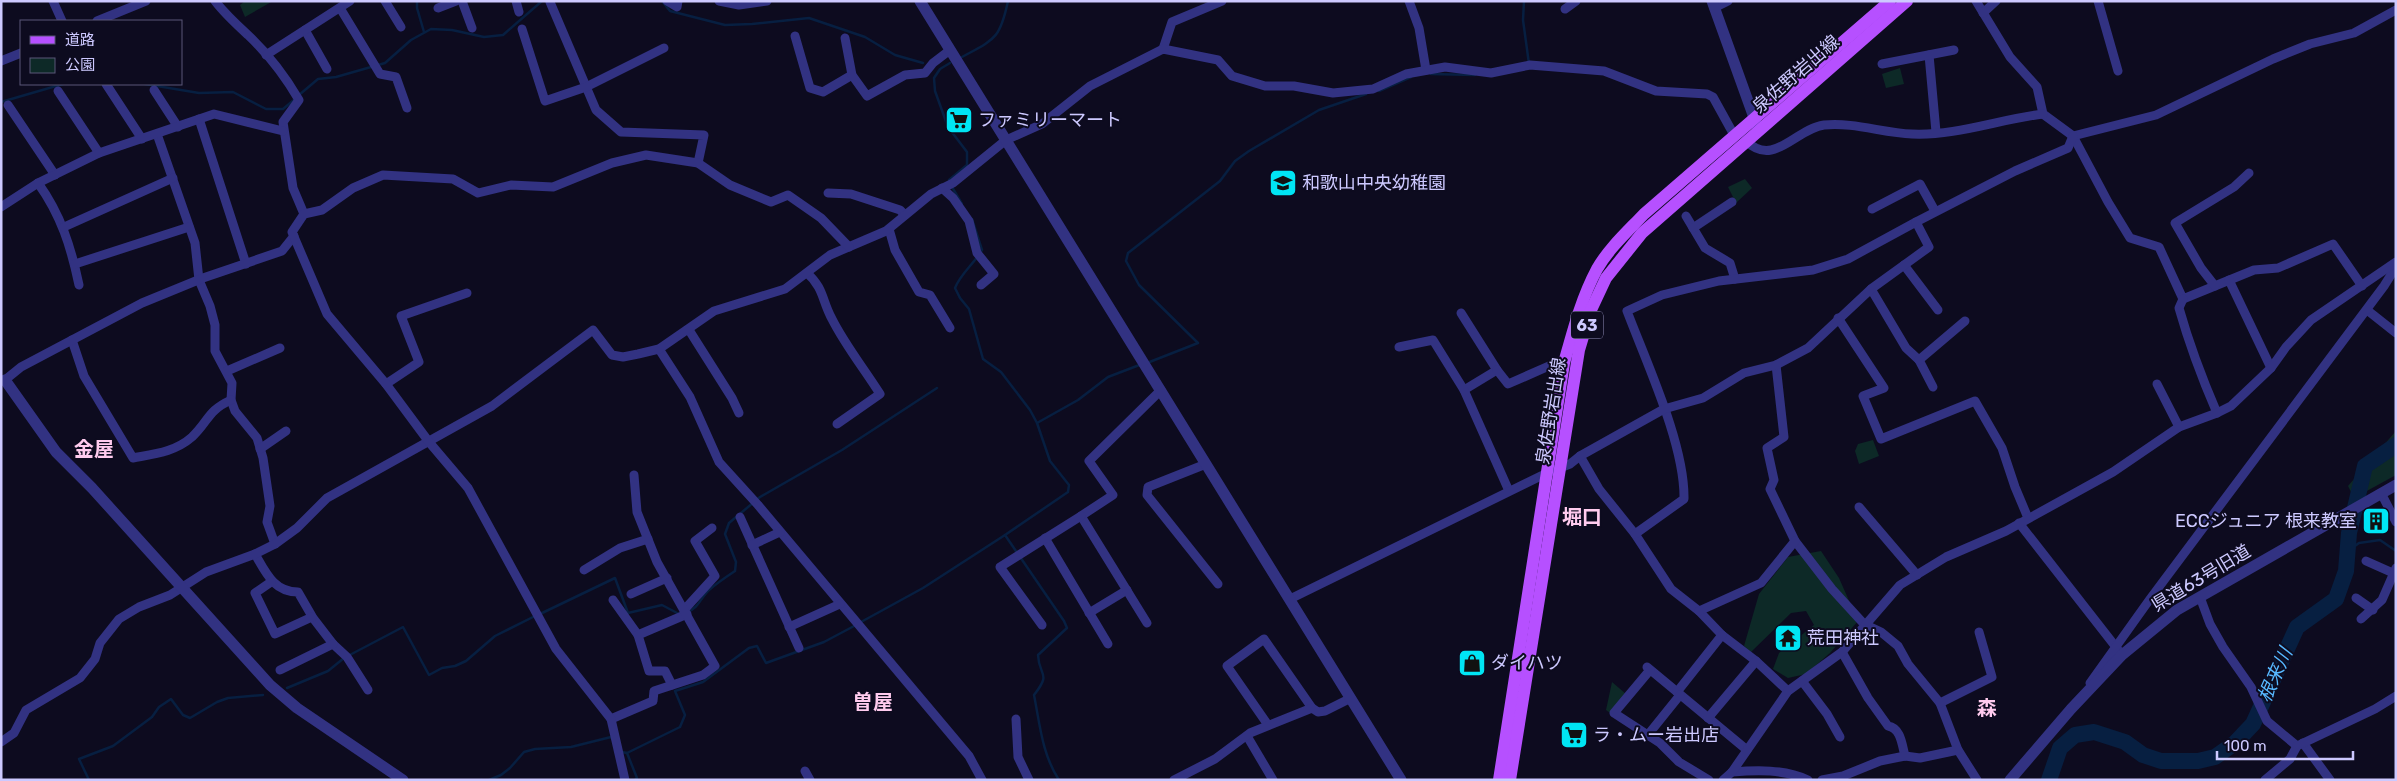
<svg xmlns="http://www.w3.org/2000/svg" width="2397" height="781" viewBox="0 0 2397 781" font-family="Rubik,'Noto Sans JP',sans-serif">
<rect width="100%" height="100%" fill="#0d0b1f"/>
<g fill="#0d2927">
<polygon points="245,1 273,1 245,17 240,5"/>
<polygon points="1900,68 1904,84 1886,88 1882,74"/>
<polygon points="1745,179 1752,188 1736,203 1728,187"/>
<polygon points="2396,431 2396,475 2354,498 2348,486"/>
<polygon points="1873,440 1879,456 1859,464 1855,451 1858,444"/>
<polygon points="1821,551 1839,578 1858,621 1830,653 1806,674 1788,678 1773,669 1779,653 1814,625 1806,611 1791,613 1751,652 1744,646 1759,594 1788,557"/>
<polygon points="1612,682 1626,694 1610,713 1606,710"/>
</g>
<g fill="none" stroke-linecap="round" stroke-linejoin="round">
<g stroke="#071f41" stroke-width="2.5">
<polyline points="417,1 417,8 424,32"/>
<polyline points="662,1 670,11 725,25 752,24 809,18 865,37 895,55 923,63"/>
<polyline points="1524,1 1523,20 1529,64"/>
<path d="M962,57C995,39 1000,39 1008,1"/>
<polyline points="1431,74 1475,75"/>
<polyline points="145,84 199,93 233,92 266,109 283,109 295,99"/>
<polyline points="1379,91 1411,77"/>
<polyline points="299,95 318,79 336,77 385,63 411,40 431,29 452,30 484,37 503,35 542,1"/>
<polyline points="1,102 63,84"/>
<polyline points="949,180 967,165 967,152 948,127 935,91 934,78 940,69 950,63"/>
<polyline points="952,187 962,204"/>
<path d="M972,219L982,250C974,264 961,273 955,288L960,298L969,309L983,359L1001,372L1030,410L1037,423L1050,461L1069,485L1068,492L1005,535L1064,621L1067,628L1038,655C1039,677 1052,672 1034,695C1040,725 1042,754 1059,780"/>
<polyline points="1147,363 1198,343 1139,285 1126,261 1128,253 1220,181 1235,161 1249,151 1319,110 1366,94"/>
<polyline points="1037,423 1078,400 1108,377 1142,364"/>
<polyline points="2348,551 2359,543 2380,540 2396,551"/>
<path d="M687,612C699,608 701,597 709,590C717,583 726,577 735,571L736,562L725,534L729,523L760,497L842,450L937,388"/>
<polyline points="540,614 615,578 628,613 662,605 679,614"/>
<polyline points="861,622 923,588 1005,535"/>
<polyline points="287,688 328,671 344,658 403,627 429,675 442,668 455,666 466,661 495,636 535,616"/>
<polyline points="622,752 627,753 680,727 685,715 675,691 703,682 749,648 757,646 766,663 824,642 856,625"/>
<polyline points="627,753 637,778 635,780"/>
<polyline points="89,780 79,759 113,746 152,717 159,707 171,699 183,715 190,718 217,702 228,698 263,695"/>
<polyline points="481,780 482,780"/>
<polyline points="489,780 501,775 510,768 524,752 535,749 571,747 611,737 613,740"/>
</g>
<polyline stroke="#071f41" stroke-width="16" points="2049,780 2060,748 2075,735 2094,732 2125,742 2143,755 2161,761 2198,761 2215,757 2235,743 2253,724 2297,627 2336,599 2346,571 2349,533 2365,466 2396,445"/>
<g stroke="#323282" stroke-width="9">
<polyline points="53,1 62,21"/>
<path d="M215,1C225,14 236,24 248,35C268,54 285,76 299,100L283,122L293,188L304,214"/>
<polyline points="385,1 401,27"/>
<polyline points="462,1 472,28"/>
<polyline points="516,1 519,12"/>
<polyline points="667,1 677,7 678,1"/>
<polyline points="719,1 739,5 767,1"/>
<polyline points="1409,1 1419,28 1426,70"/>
<polyline points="1976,1 2010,57 2037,87 2043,114 2073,136 2108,202 2130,238 2159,247 2183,299 2254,270 2278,268 2333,244 2362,286"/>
<polyline points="2098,1 2118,71"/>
<polyline points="550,2 596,110 621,132 704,135 698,163"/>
<polyline points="340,8 380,74 396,77 407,108"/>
<polyline points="438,8 456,1"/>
<polyline points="1714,8 1728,1"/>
<polyline points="1565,9 1576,1"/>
<polyline points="1983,13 1996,1"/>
<polyline points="97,21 146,1"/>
<polyline points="522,29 545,101 586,87 664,48"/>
<polyline points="305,30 327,69"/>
<polyline points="795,36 810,88 823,92 852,75"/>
<polyline points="845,38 852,75 867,96 905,75 925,73 933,63 950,50"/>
<polyline points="1163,49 1172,22 1222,1"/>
<polyline points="266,55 350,1"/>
<polyline points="1929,55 1936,132"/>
<polyline points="1,61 21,53"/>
<polyline points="1882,64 1954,50"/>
<polyline points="106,84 142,139"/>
<polyline points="154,90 178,127"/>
<polyline points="58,91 99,153"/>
<polyline points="8,105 55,175"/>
<polyline points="199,119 246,264"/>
<polyline points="157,134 195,243 199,280 210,306 215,325 215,351 232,383 231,400 235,411 257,438 263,458 270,506 267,522 275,544"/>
<polyline points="2073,136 2156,115 2273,59 2310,44 2354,33 2396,10"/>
<path d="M1746,141C1774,168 1795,129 1824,125C1854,122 1883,133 1912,134C1956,136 2000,119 2043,114"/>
<path d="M38,183C61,215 71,247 79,285"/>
<polyline points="942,188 953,198 969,221 977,253 994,274 981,285"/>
<polyline points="828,193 851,194 900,210 905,215"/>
<polyline points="1,207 38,183 99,153 214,114 283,131"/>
<polyline points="1872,209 1920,184 1935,211"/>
<polyline points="1686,216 1705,248 1730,263 1735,279"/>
<polyline points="64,227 173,178"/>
<polyline points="1693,228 1732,202"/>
<polyline points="889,229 895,250 919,292 930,295 950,328"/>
<polyline points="75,264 189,227"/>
<polyline points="1904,265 1938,310"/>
<path d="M807,273C824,288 822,301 832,319C845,345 865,370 880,394L837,424"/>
<polyline points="2229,280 2271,368"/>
<polyline points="2215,286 2201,268 2175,223 2234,187 2249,173"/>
<polyline points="1871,289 1906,348 1919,360 1933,387"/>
<path d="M2183,299L2179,308C2190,347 2201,376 2217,413"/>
<polyline points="2367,310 2396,333"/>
<polyline points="1461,313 1497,370 1464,390"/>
<polyline points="1838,318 1884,388 1863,396 1881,439 1975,401 2002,448 2015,487 2028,518"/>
<polyline points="689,330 732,398 739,413"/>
<path d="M72,340L84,376L133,458C154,454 175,452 192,437C209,421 207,411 231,400"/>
<polyline points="1399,347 1433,340 1464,390 1509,491"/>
<polyline points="659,349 690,397 719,462 758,505 969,756 982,780"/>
<polyline points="1919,360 1965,321"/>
<polyline points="1776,365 1784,437 1767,448 1774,480 1770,489 1795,541 1832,589 1864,624 1881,632 1898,646 1908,664 1940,703 1958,750 1977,780"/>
<polyline points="1497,370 1508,384 1558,362 1564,363"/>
<polyline points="227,371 280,348"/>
<polyline points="5,380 21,367 142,303 203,278 282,251 294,236"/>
<polyline points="386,384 419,362 401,316 467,293"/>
<polyline points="2157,384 2179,427"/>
<polyline points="260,449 286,431"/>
<polyline points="1580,456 1599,489 1635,534 1671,589 1699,611 1722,635 1756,661 1788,691"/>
<polyline points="1206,464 1148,487 1147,495 1218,584"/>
<polyline points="2381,493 2396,522"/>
<polyline points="1859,507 1917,575"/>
<polyline points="740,517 799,648"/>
<polyline points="2019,523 2119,651"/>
<path d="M1635,534L1684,499C1685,445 1647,364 1627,311L1662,295L1719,281L1813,270L1848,259L1916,222"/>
<polyline points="1045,538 1108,644"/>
<polyline points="752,545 780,532"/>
<path d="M255,554C266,573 274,592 298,592L313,618L333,644L347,657L368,690"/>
<polyline points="2366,561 2393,573"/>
<polyline points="584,570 620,548 648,539"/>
<polyline points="271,582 255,593 275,634 312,617"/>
<polyline points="631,594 667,578"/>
<polyline points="2200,597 2210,624 2223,647 2251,687 2267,721 2297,746"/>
<polyline points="2356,598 2373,610"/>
<polyline points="1290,599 1547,473 1570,464 1580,456 1664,409 1703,398 1744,373 1776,365 1808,348 1871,289 1929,247 1916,222 2015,171 2068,148 2073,136"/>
<polyline points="613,600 638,635"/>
<polyline points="684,610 715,576 695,541 712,528"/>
<polyline points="1699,611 1761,583 1795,541"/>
<polyline points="1089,613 1127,590"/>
<polyline points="2361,619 2382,600 2396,568"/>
<polyline points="1147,623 1081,516 1113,495 1089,461 1161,390"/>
<polyline points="1042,625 1000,567 1081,516"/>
<polyline points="789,627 840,604"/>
<path d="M1842,652L1868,698L1888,726C1901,728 1902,745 1905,756"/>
<polyline points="1647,667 1747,750"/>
<polyline points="280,670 333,644"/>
<polyline points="1650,670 1614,713 1660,743 1679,762 1709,780"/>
<polyline points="1802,681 1827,714 1840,737"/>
<polyline points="2090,683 2150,599 2384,286 2396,267"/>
<polyline points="672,685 665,671 649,671 638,635 687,614"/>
<polyline points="1677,692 1722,635"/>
<polyline points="1940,703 1992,677 1979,632"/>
<polyline points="1708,718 1756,661"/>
<polyline points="611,719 653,701 654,691 703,675 715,666 657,562 637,512 634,475"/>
<polyline points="1016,719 1018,757 1029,780"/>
<polyline points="1268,725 1227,666 1264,639 1312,708"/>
<polyline points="1247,736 1273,780"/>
<polyline points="1647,736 1680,695"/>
<polyline points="1,742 14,733 26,710 80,678 95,659 100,643 119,619 139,607 170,595 206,572 255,554 275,544 297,528 327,498 492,406 593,330 612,355 623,357 638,354 659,349 714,311 785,289 830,255 886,231 931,194 953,183 1006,140 1042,124 1090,86 1163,49 1218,60 1232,76 1265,86 1294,86 1333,93 1373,89 1406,74 1445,67 1491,73 1530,65 1604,71 1656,91 1707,94 1713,97 1734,135"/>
<polyline points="2303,743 2330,780"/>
<polyline points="805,771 810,780"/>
<path d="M1732,772C1757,770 1784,769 1808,780"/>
<polyline points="625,780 611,719 556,649 468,488 429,442 386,384 327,314 292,232 304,214 322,210 353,188 383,175 453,179 478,193 511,185 553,187 612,163 646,155 698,163 730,185 771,202 788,195 821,218 849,247"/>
<polyline points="1174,780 1215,759 1250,733 1312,708 1318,712 1325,711 1351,698"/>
<polyline points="1723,780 1732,772 1788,691 1842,652 1900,585 1946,557 2006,531 2113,472 2179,427 2217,413 2231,406 2271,368 2286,347 2311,320 2396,262"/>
<polyline points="1822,780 1843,776 1880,761 1905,756 1920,758 1958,750"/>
<polyline points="2265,780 2290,759 2297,746 2375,709 2396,696"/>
</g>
<g stroke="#323282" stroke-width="11">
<polyline points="920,1 1401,780"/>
<polyline points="1712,1 1757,126"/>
<polyline points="5,380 56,452 92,488 270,685 297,708 403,780"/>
<polyline points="2010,780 2071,709 2122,655 2177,610 2396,485"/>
</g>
<g stroke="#b650ff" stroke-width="12">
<path d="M1499,780L1564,363C1573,331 1581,299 1597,269C1609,248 1628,231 1644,214L1890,1"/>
<polyline points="1510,780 1579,350 1591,310 1606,278 1642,233 1907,1"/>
</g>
</g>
<defs>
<g id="supermarket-square" transform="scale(1.4375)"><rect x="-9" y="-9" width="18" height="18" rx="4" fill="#00e5f4" stroke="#0d0b1f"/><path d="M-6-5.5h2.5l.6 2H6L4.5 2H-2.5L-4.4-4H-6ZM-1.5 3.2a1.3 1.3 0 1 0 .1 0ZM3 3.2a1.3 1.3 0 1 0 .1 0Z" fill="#111"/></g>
<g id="school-square" transform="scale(1.4375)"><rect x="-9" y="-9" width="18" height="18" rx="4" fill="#00e5f4" stroke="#0d0b1f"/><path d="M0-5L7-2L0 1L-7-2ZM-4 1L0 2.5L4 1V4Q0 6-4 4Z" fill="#111"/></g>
<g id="building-square" transform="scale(1.4375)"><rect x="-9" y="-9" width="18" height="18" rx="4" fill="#00e5f4" stroke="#0d0b1f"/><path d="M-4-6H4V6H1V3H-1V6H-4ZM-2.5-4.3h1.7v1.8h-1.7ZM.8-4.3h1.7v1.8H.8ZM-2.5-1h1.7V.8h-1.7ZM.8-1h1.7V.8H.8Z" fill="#111"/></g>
<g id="temple-square" transform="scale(1.4375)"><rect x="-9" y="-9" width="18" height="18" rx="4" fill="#00e5f4" stroke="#0d0b1f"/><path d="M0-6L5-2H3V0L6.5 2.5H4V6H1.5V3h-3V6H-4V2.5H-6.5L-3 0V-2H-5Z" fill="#111"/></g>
<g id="shop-square" transform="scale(1.4375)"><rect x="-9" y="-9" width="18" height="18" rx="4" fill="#00e5f4" stroke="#0d0b1f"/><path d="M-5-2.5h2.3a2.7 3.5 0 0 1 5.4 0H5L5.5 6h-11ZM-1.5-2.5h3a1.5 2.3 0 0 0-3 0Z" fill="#111"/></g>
</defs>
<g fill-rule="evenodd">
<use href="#supermarket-square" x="959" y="120"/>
<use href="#school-square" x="1283" y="183"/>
<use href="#building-square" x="2376" y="521"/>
<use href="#temple-square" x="1788" y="638"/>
<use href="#shop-square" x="1472" y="663"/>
<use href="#supermarket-square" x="1574" y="735"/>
</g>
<g text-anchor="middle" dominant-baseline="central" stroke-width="4" stroke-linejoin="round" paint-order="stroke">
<rect fill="#0d0b1f" stroke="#9390bc" stroke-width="1" x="1571" y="311.5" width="32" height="27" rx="4"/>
<g font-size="16" font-weight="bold" fill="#cdc9ff">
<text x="1587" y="325">63</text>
</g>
<g font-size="18" fill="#cdc9ff" stroke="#0d0b1f">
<text transform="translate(1796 74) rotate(-41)">泉佐野岩出線</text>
<text transform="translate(1551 411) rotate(-81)">泉佐野岩出線</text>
<text transform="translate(2201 578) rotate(-31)">県道63号旧道</text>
</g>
<g font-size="18" fill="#cdc9ff" stroke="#0d0b1f" text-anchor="start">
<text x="978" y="120">ファミリーマート</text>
<text x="1302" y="183">和歌山中央幼稚園</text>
<text x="2357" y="521" text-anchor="end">ECCジュニア 根来教室</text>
<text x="1807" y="638">荒田神社</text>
<text x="1491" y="663">ダイハツ</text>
<text x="1593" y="735">ラ・ムー岩出店</text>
</g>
<g font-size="19" font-style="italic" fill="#57b8ff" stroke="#0d0b1f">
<text transform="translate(2275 675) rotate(-66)">根来川</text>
</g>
<g font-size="20" font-weight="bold" fill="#ffcbee" stroke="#0d0b1f">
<text x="94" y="449">金屋</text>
<text x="1582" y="517">堀口</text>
<text x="873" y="702">曽屋</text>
<text x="1987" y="708">森</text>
</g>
</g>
<rect width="2397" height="781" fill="none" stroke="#cdc9ff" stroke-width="5"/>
<rect x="20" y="20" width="162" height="65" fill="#0d0b1f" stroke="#5a5779"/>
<rect x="30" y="36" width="25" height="8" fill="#b650ff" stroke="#5a5779"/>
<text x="65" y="45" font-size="15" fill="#cdc9ff">道路</text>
<rect x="30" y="58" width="25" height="15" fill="#0d2927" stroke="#5a5779"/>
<text x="65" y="70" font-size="15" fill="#cdc9ff">公園</text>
<path d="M2217 751v8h136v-8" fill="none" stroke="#cdc9ff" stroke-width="2.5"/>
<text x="2224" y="751" font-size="15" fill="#cdc9ff" stroke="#0d0b1f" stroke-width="4" paint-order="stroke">100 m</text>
</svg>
